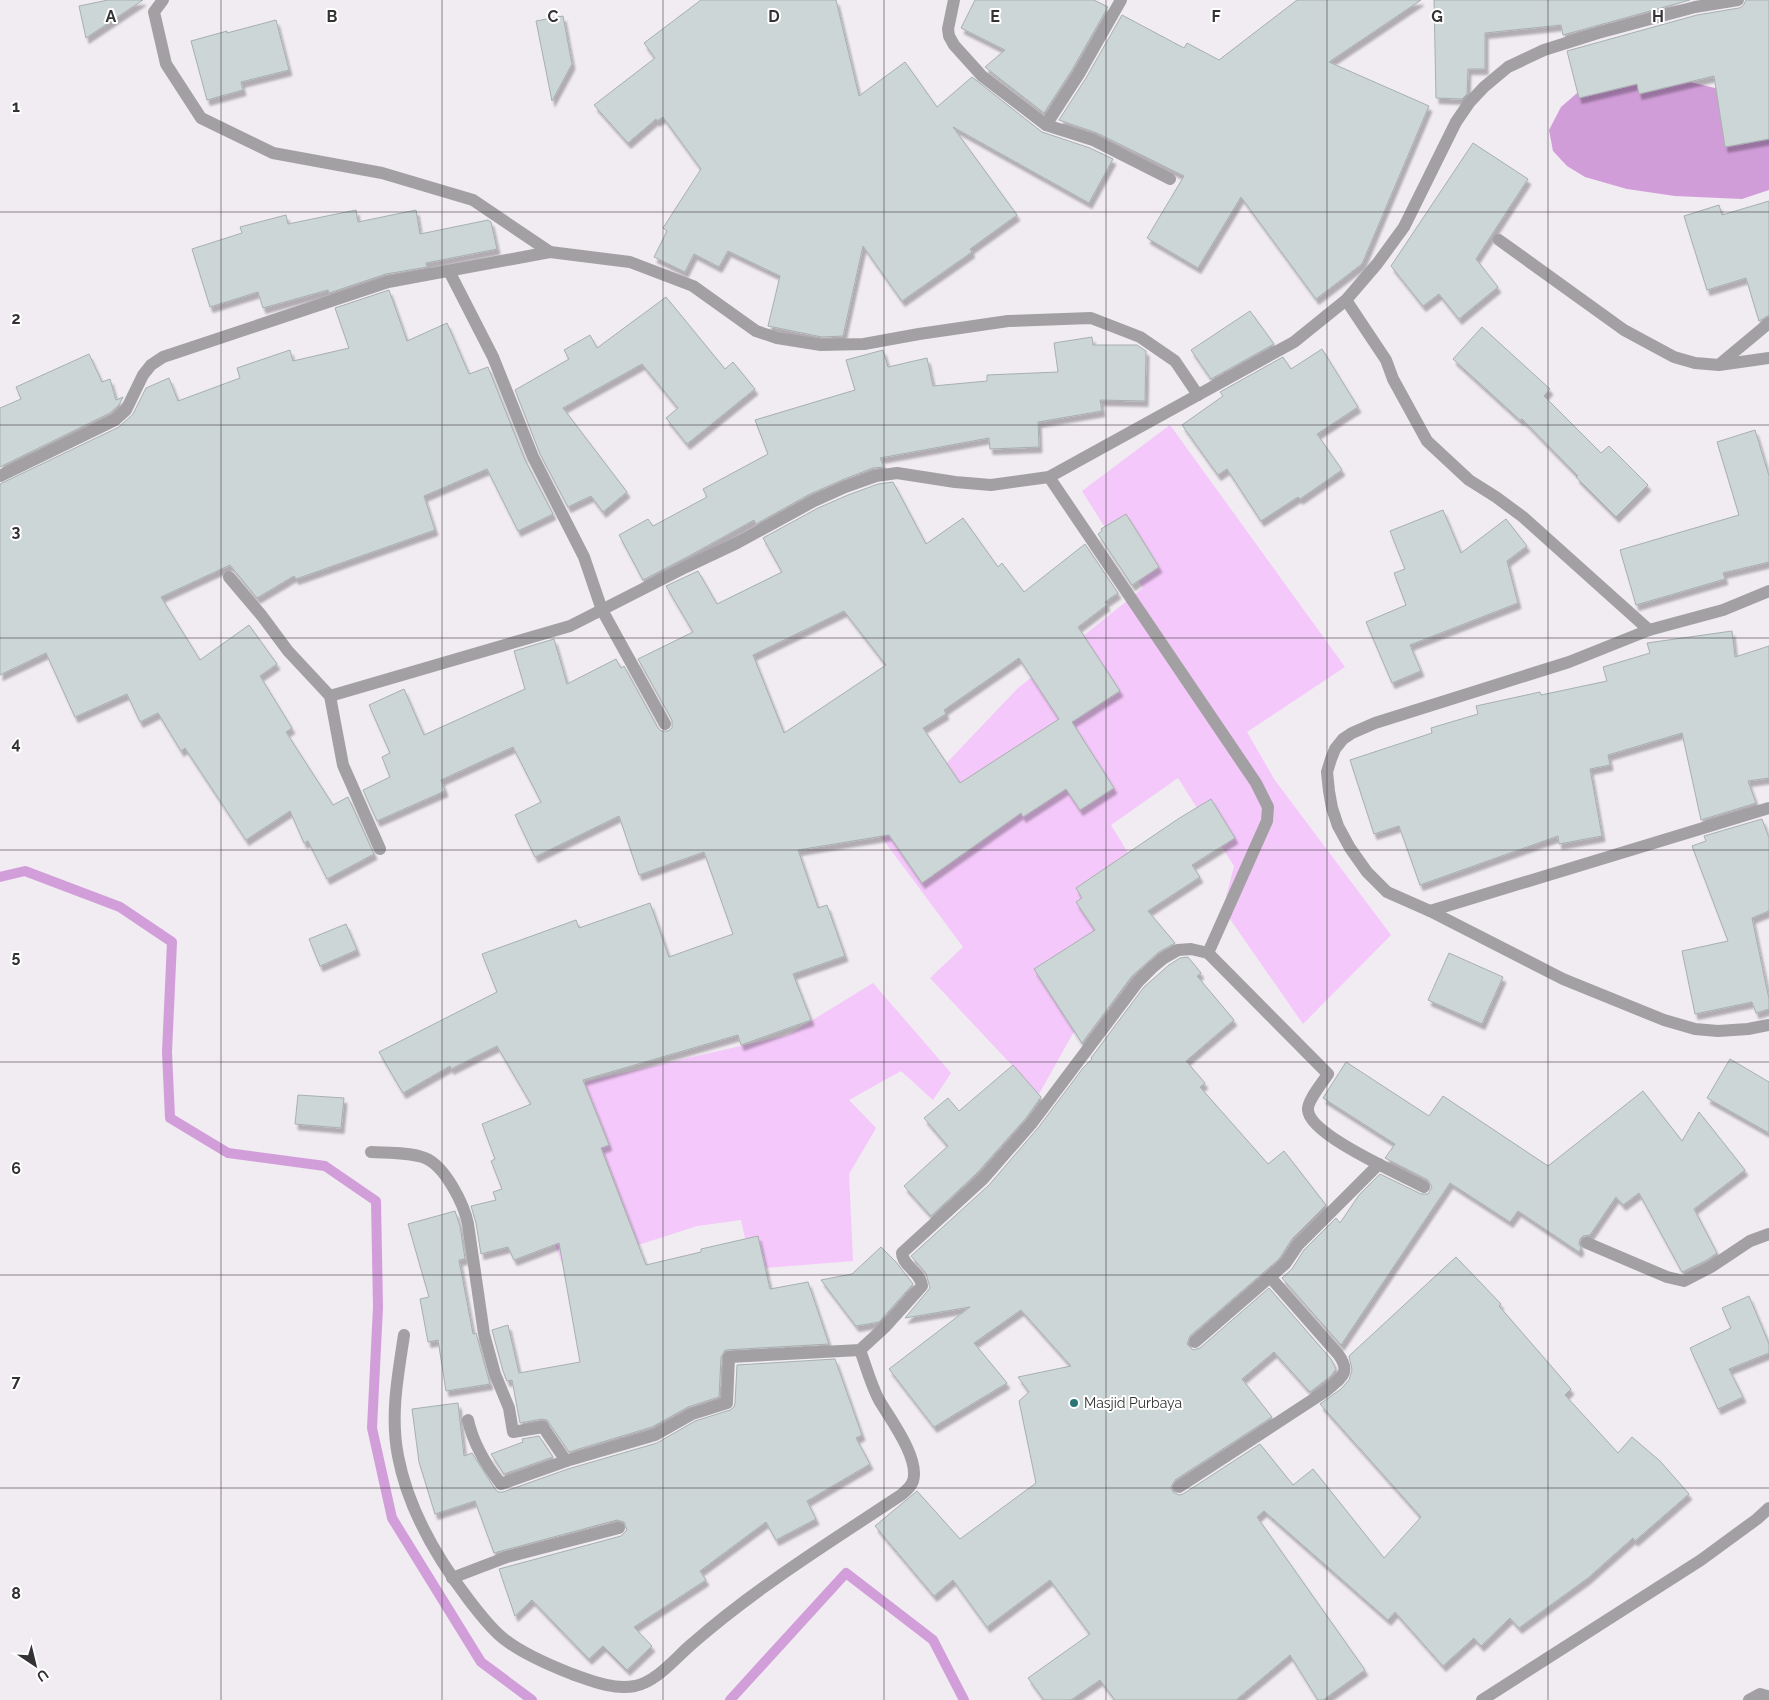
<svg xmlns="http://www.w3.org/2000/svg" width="1769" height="1700" viewBox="0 0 1769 1700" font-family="Raleway,sans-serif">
<defs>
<filter id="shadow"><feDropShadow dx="3" dy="5.5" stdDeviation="1" flood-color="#0004"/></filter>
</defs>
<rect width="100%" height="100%" fill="#f1ebf2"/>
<g fill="#f4c8fa">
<polygon points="1170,425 1345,667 1247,732 1274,779 1391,935 1303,1024 1223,909 1234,866 1178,778 1111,825 1152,892 1039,1094 930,978 963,947 879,834 1017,689 1143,588 1082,491"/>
<polygon points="873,983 951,1073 933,1100 901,1071 849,1100 876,1128 849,1174 853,1261 752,1269 741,1220 697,1226 564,1269 519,1149 552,1107 588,1081 788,1035"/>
</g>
<polygon fill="#d19dd9" points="1634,74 1690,82 1769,101 1769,190 1742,199 1675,196 1627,189 1585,177 1567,166 1553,151 1549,130 1561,107 1584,87"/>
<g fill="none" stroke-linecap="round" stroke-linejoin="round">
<g stroke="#d29eda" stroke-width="10">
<polyline points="0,877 25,871 120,907 172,942 167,1052 170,1118 228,1153 325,1166 376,1201 378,1307 372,1428 392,1518 481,1662 532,1700"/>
<polyline points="730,1700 846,1573 933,1640 964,1700"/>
</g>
</g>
<g fill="#ccd6d6" stroke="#a7b0af" fill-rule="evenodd" filter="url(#shadow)">
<polygon points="108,0 143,0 86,38 79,6"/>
<polygon points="701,0 836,0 859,96 905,62 937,107 972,77 1042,132 1090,148 1113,159 1089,203 953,127 1017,215 970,249 972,252 902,301 863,246 843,336 822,337 768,326 780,276 728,251 719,267 694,254 685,272 654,257 667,231 663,228 701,169 663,117 657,121 656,119 628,143 594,105 655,58 644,43"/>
<polygon points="975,0 1094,0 1108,7 1072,70 1044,113 985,67 1005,50 961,28"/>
<polygon points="1297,0 1421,0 1329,62 1429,106 1362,264 1316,299 1241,197 1198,268 1147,238 1184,176 1097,133 1059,120 1086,78 1122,15 1184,48 1187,43 1219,60"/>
<polygon points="1434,0 1690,0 1563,35 1561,25 1485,33 1485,69 1468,69 1467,94 1462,99 1436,98"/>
<polygon points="1746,0 1769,0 1769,139 1725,147 1714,76 1639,94 1637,84 1579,98 1567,51 1697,15 1739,8 1743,6"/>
<polygon points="563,16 572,64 552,101 536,21"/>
<polygon points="276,20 289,70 241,82 243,90 207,100 191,41 227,31 227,33"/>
<polygon points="1473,143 1528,179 1476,259 1498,287 1459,319 1439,294 1423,306 1391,266"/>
<polygon points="1769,201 1769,315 1759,321 1746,278 1707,290 1684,216 1719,205 1722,215"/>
<polygon points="356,210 358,222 416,210 420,234 488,220 491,222 497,249 426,263 427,267 386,274 329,293 328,290 263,308 258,292 210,307 192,249 242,233 240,227 286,215 288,224"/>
<polygon points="389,290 407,341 447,323 469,374 488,367 525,460 553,514 518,531 487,469 424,496 435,530 296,579 294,576 257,598 230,565 161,597 200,660 249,625 277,664 260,676 292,728 286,732 333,805 348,797 374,854 327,879 308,841 304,843 290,811 246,840 185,748 181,751 158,713 140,722 127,694 75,717 46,653 0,675 0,484 119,427 133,414 146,388 169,378 178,401 240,378 237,368 290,350 293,361 349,348 335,308"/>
<polygon points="666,297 725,369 733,362 755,389 687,444 666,418 678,408 642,364 563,408 627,492 603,512 591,496 568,507 540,454 515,390 569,359 564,350 590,335 597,348"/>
<polygon points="1250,311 1274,344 1211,379 1191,350"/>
<polygon points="1482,327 1550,389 1544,396 1601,453 1609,446 1648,485 1616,517 1576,477 1578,476 1522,419 1520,420 1453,359"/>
<polygon points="1092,337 1093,345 1137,345 1146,351 1145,401 1100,400 1102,411 1038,422 1039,447 990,449 989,438 880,458 884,467 873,468 842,480 810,494 756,524 754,520 689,556 643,580 619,535 648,519 653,526 707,497 703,489 768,454 755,420 855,390 846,360 883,350 888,367 927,358 933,386 987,381 987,375 1058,372 1054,343"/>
<polygon points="1322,349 1358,407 1317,434 1342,470 1300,499 1298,497 1261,521 1227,469 1218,475 1182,425 1223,396 1220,392 1283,357 1291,369"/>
<polygon points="89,354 102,382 110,379 116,400 123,397 119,405 110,413 0,467 0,408 21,399 16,387"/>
<polygon points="1755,430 1769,476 1769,562 1723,573 1725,579 1636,605 1620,550 1739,515 1717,442"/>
<path d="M893,482L926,544L963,518L998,567L1002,563L1024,592L1085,544L1118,593L1105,602L1107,605L1078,627L1120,691L1072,722L1114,788L1080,810L1066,789L1023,817L1021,813L922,883L889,835L798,850L818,908L827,905L845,956L793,974L811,1020L741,1045L738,1035L583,1080L609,1145L601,1148L646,1265L701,1252V1249L758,1236L770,1289L808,1282L829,1344L725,1350L721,1357L719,1397L688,1407L652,1427L569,1452L547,1420L542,1419L520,1423L512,1380L507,1381L503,1371L492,1330L508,1325L519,1373L580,1362L559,1243L514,1260L508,1247L481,1254L476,1223L471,1206L496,1200L493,1192L502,1189L491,1161L495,1159L482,1124L531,1104L497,1046L451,1069L450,1066L403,1093L379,1052L497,992L482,954L576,920L579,928L650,903L669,957L733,934L704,852L639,875L619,816L535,857L515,815L541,802L513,747L441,780L445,791L377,821L363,790L390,777L382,757L390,753L369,705L404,689L424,735L525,689L514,651L554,639L567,684L616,659L621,668L624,666L658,728L661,731H668L672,728V720L638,659L693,632L666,586L698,571L717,604L782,572L763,538L818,508L848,495L878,484ZM844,611L886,665L784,733L753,655ZM1019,658L1059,719L960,783L923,728L946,714L944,710Z"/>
<polygon points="1443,510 1461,553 1506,519 1527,546 1507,561 1518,603 1410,645 1421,671 1392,683 1366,622 1406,605 1394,573 1405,569 1390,531"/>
<polygon points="1126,514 1159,567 1132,585 1098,534 1102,531 1101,529"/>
<polygon points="1732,631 1735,657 1769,646 1769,778 1748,781 1756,803 1701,820 1682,733 1608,755 1610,765 1590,769 1602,836 1559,844 1558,836 1420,885 1399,826 1374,834 1350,760 1432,733 1431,728 1478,714 1476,706 1540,692 1541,695 1607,681 1603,667 1650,653 1647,643"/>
<polygon points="1211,799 1235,838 1192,865 1200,877 1148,911 1175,943 1159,952 1132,976 1082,1043 1034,969 1095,930 1076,902 1082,898 1076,888 1178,819"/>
<polygon points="1762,819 1769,838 1769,911 1752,918 1769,999 1769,1009 1756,1013 1752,1002 1695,1014 1682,951 1728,941 1692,846 1706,841 1704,836"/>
<polygon points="346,924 357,950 320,966 309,939"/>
<polygon points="1449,953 1503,977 1482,1024 1428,1000"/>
<polygon points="1188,957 1201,973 1197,976 1234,1020 1186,1061 1205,1083 1200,1087 1268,1164 1284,1151 1326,1205 1292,1239 1279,1259 1190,1336 1187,1344 1193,1350 1200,1348 1269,1288 1331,1359 1336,1369 1331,1376 1310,1392 1274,1352 1242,1379 1272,1417 1175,1480 1171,1487 1173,1492 1179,1495 1183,1494 1260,1444 1293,1485 1313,1469 1384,1558 1421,1517 1320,1404 1341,1389 1349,1380 1352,1370 1349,1356 1456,1257 1501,1304 1499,1306 1571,1389 1565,1395 1618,1453 1632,1437 1660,1461 1689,1494 1635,1541 1633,1538 1588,1578 1519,1628 1510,1618 1481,1646 1474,1638 1443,1666 1395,1612 1388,1620 1264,1511 1257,1517 1365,1670 1323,1700 1318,1700 1290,1655 1236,1700 1115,1700 1100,1680 1071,1700 1044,1700 1028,1678 1090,1634 1050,1580 987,1627 953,1580 934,1596 875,1526 917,1491 960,1539 1036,1483 1019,1401 1029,1392 1018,1377 1071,1366 1021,1310 974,1343 1007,1383 934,1427 889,1369 970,1307 905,1318 930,1288 926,1273 911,1256 989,1185 1038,1128 1083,1068 1092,1059 1091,1058 1144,987 1169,965 1180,958"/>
<polygon points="1730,1059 1769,1082 1769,1133 1707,1098"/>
<polygon points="1346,1062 1429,1116 1443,1096 1548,1166 1643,1091 1682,1141 1699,1112 1745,1170 1694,1209 1717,1253 1707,1260 1682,1272 1639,1193 1623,1205 1616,1197 1590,1235 1583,1236 1580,1239 1579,1244 1581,1248 1579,1252 1518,1211 1510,1222 1450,1183 1341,1345 1282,1278 1292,1269 1304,1250 1336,1218 1340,1223 1359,1195 1380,1174 1421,1194 1428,1194 1432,1187 1428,1180 1385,1158 1395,1144 1323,1098"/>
<polygon points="1013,1065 1041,1097 1026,1118 977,1173 931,1216 904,1186 948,1146 924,1118 948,1098 959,1111"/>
<polygon points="298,1095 344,1098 341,1128 295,1124"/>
<polygon points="455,1211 460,1226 465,1259 459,1260 473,1334 476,1333 490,1384 446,1391 438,1340 428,1342 420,1299 429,1297 408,1224"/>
<polygon points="881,1247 896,1262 913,1284 879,1322 856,1326 821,1280 852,1274"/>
<polygon points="1749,1296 1769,1344 1769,1353 1729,1369 1743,1397 1718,1409 1690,1348 1731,1328 1722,1308"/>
<polygon points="835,1359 862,1435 856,1438 870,1464 807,1501 816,1519 776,1540 766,1522 700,1571 706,1580 634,1627 652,1646 627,1670 603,1646 589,1659 532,1600 515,1616 499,1569 621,1536 627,1530 624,1522 617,1520 494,1553 475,1501 435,1514 419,1462 412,1409 458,1403 464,1456 472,1453 495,1489 498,1492 503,1492 568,1469 657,1443 695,1421 730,1410 734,1407 735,1403 737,1365"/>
<polygon points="539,1436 553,1457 504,1474 491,1454 523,1442 522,1439"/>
</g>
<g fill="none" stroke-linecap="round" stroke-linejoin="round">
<g stroke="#a3a0a3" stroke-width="12">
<polyline points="163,0 154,12 166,64 201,118 273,153 382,173 473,200 550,252"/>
<polyline points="954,0 948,29 949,36 954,45 982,76 1046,125 1093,140 1170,179"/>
<polyline points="1046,125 1079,74 1121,0"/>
<polyline points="1499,240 1624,330 1674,357 1695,363 1719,365 1769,358"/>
<polyline points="449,271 493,357 533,457 584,557 602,610 665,724"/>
<polyline points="1346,300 1386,360 1393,379 1427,441 1469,480 1496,497 1523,517 1649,630"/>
<polyline points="1721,363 1769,323"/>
<polyline points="0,476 115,420 126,410 143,375 151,365 163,357 388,282 550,252 630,262 693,286 756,331 777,338 821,345 864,344 919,334 1008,321 1091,318 1140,337 1175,361 1198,395"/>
<path d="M1049,477L1256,783L1268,807L1267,821L1208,953L1328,1074C1323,1082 1307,1101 1308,1110C1309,1135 1402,1175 1424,1187"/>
<polyline points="229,577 262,616 288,651 330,696 343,765 380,849"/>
<polyline points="1769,591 1723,610 1649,630 1569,662 1375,723 1352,733 1343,739 1335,749 1331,759 1327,772 1329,791 1332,808 1338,826 1350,848 1367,872 1387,892 1430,911 1563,979 1664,1020 1695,1029 1718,1031 1748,1029 1769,1025"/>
<polyline points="330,696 570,626 686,567 737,543 814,501 845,487 876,476 897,473 955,482 991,485 1049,477 1294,342 1346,300 1377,264 1404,227 1456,122 1469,103 1484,87 1508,67 1544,50 1598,33 1695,7 1738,0"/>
<polyline points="1430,911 1769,808"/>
<path d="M371,1152C387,1153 410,1152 425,1158C445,1166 464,1204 468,1224L484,1334L495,1374L509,1408L513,1432L543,1427L566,1461"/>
<polyline points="1587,1243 1667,1277 1684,1281 1711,1267 1750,1241 1769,1234"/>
<path d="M404,1335C398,1375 390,1415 398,1456C408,1509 436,1557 469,1600C480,1614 490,1628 504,1639C523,1654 549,1665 572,1674C592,1681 613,1690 635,1686C658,1681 676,1657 693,1643C757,1587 830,1542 901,1495C906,1491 911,1487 913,1481C920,1458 890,1419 879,1400C871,1385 866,1366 860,1350"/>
<polyline points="1195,1342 1285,1264 1298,1245 1379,1164"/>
<path d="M468,1420C473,1443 486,1465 501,1484L566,1461L655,1435L692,1414L727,1403L729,1357L860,1350L886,1326L922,1286C921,1272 903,1267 902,1253L983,1179L1032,1123L1138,982L1152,968L1164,958L1178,950L1191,949L1208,953"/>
<path d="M1179,1487L1326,1391C1341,1378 1352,1373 1338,1354L1270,1277"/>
<polyline points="452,1578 507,1557 619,1528"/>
<polyline points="1482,1700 1701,1560 1757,1519 1769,1508"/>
<polyline points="1749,1700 1760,1694 1767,1696 1769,1698"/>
</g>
</g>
<path fill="none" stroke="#343234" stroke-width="1" stroke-opacity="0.55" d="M221,0V1700M442,0V1700M663,0V1700M884,0V1700M1106,0V1700M1327,0V1700M1548,0V1700M0,212H1769M0,425H1769M0,638H1769M0,850H1769M0,1062H1769M0,1275H1769M0,1488H1769"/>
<circle fill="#2b7575" stroke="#fff" stroke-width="2" cx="1074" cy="1403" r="5"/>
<g text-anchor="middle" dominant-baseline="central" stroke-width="4" stroke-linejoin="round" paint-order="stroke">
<g font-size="14" fill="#343234" stroke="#fff" text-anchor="start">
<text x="1084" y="1403">Masjid Purbaya</text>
</g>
</g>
<g font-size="16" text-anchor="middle" font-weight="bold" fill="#343234" stroke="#fff" stroke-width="4" stroke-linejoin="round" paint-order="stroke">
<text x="111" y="22">A</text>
<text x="332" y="22">B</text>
<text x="553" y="22">C</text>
<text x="774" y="22">D</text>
<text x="995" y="22">E</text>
<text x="1216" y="22">F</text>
<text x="1437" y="22">G</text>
<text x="1658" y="22">H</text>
<text x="16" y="112">1</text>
<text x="16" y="324">2</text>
<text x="16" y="537">3</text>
<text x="16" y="749">4</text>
<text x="16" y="962">5</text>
<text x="16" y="1174">6</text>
<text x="16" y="1387">7</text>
<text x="16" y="1599">8</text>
</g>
<g transform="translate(35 1665) rotate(145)" stroke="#ffffff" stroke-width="4" paint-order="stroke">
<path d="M0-4L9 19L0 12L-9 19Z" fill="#343234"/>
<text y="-8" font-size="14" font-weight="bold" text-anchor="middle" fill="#343234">U</text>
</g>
</svg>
